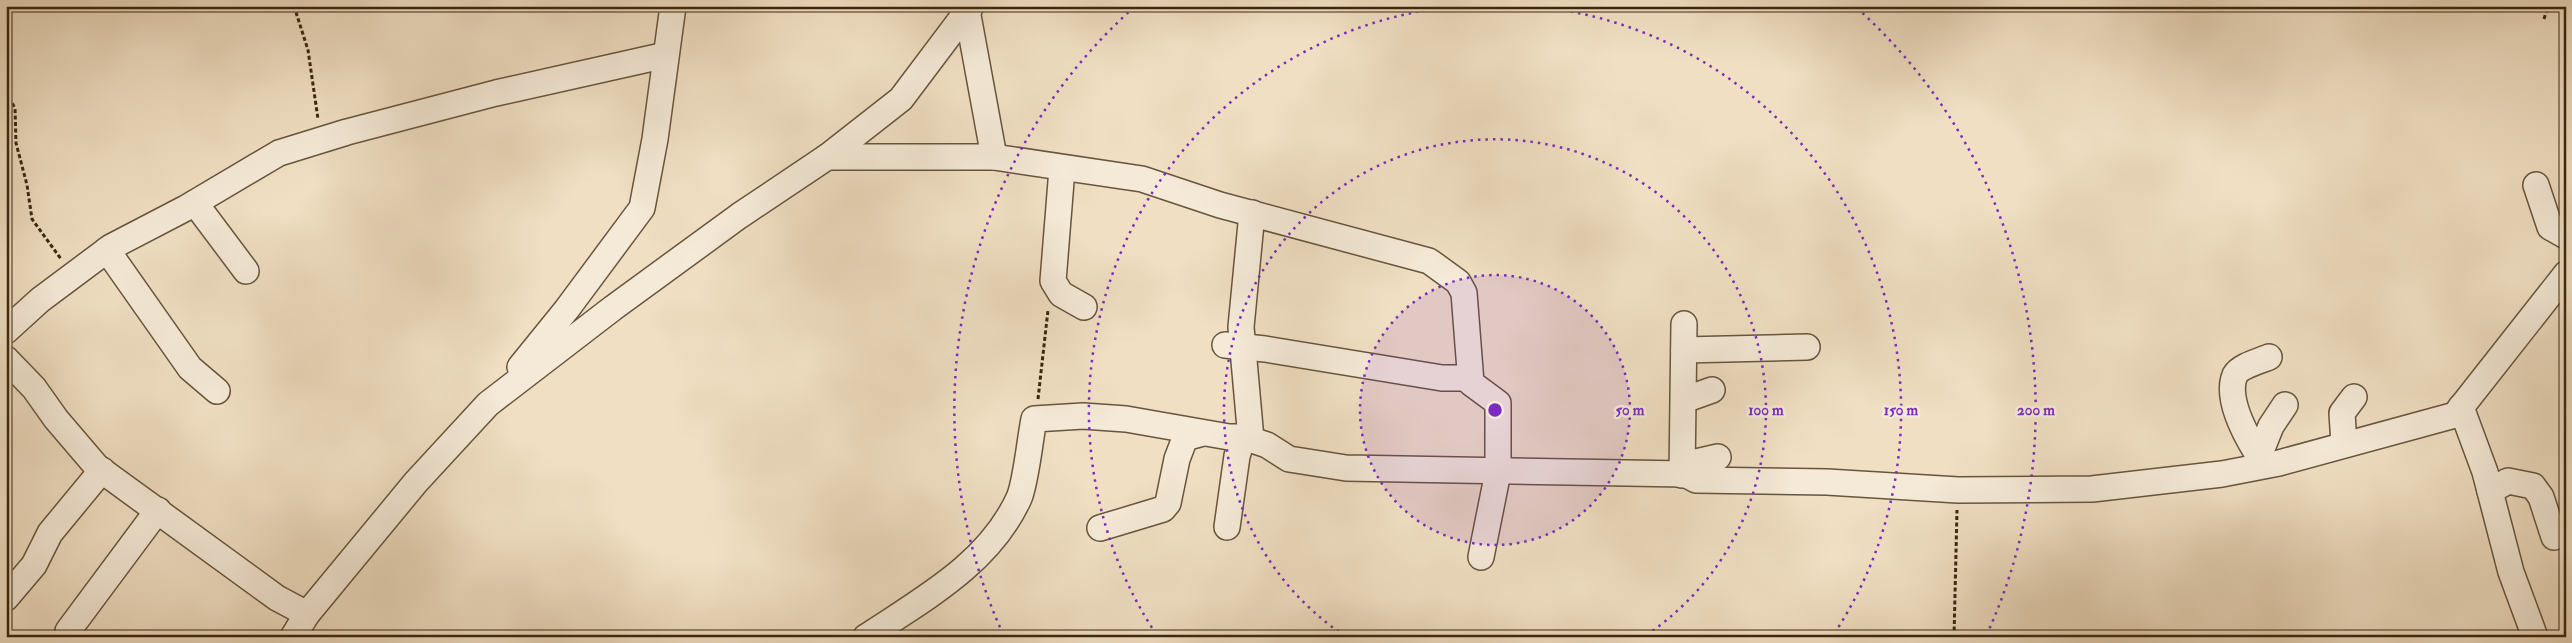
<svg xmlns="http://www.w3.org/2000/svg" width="2572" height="643" viewBox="0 0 2572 643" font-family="'IM FELL Double Pica',serif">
<rect width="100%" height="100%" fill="#f0dfc3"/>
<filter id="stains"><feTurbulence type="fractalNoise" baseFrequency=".004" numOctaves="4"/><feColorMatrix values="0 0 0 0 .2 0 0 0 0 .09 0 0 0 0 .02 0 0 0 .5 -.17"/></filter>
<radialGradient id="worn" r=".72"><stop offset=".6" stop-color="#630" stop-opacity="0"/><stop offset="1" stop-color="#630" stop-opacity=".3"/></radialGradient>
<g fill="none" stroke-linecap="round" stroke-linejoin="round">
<g stroke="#67553d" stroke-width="28">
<g id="minor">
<polyline points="967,10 994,157"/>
<polyline points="827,157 994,157 1142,179 1220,205 1429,261 1458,282 1464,293 1471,383 1498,403 1498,472 1481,557"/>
<polyline points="1062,169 1053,281 1061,294 1084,307"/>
<polyline points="2536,185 2550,227 2566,236"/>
<polyline points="195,203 246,271"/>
<polyline points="107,250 190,368 217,391"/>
<polyline points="6,331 40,300 111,247 186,208 279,153 347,132 496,93 666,55"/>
<polyline points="1225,345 1265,349 1442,378 1470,378"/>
<polyline points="1684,350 1807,347"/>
<polyline points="6,359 34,388 56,419 97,467 277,598 307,614"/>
<polyline points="520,367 567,309 642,208 655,139 673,6"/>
<polyline points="1684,400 1712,390"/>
<polyline points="2461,407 2485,472 2511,572 2535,637"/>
<polyline points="1251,439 1241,327 1252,213"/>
<polyline points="2344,444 2342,413 2354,397"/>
<polyline points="2259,456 2271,426 2285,405"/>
<polyline points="1683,465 1718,457"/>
<path d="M2265,465C2251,445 2224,401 2235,375C2240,366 2260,361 2269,357"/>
<polyline points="1682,475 1684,324"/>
<polyline points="2490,491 2508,481 2533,486 2541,497 2554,537"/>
<polyline points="1227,527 1237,456 1243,437"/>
<polyline points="1100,528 1163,509 1168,503 1177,459 1185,438 1203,433"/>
<polyline points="6,598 34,565 50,533 102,470"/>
<polyline points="68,631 158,510"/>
<polyline points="293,637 307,614 416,482 488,404 613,308 739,216 827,157 901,99 971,6"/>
<path d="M866,637C923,599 989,564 1019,498C1026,482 1030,439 1034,419L1083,416L1126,419L1229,437H1243L1267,445L1289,459L1346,468L1685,474L1696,480L1827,482L1958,490L2092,489L2222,474L2279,463L2455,415L2566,274"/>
</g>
</g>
<g stroke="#392710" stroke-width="3" stroke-dasharray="4 2.5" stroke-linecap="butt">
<polyline points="294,6 308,50 318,119"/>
<polyline points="2544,19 2548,6"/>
<polyline points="6,104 12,103 15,108 16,143 27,185 32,219 61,259"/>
<polyline points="1038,399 1048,310"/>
<polyline points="1954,637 1957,510"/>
</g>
<use href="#minor" stroke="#f5ead8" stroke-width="25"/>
</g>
<circle cx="1495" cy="410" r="135" fill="#7b2cbf" fill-opacity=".12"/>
<g fill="none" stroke="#7b2cbf" stroke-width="2.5" stroke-dasharray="2.5 5">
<circle cx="1495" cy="410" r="135"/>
<path d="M1345 636A271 271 0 1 1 1645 636"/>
<path d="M1156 634A406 406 0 0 1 1449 7M1541 7A406 406 0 0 1 1834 634"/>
<path d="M1003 634A541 541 0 0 1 1133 8M1857 8A541 541 0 0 1 1987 634"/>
</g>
<circle cx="1495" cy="410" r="8" fill="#7b2cbf" stroke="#f5ead8" stroke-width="2.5"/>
<g font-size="15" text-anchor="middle" font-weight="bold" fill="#7b2cbf" stroke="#f5ead8" stroke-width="5" stroke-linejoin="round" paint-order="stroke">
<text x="1630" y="415">50 m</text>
<text x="1766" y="415">100 m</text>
<text x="1901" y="415">150 m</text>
<text x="2036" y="415">200 m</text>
</g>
<rect width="2572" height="643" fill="none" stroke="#f0dfc3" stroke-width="25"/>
<rect x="8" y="8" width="2557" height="628" fill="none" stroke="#392710" stroke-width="2.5"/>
<rect x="12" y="12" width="2547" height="618" fill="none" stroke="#392710"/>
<rect width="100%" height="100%" filter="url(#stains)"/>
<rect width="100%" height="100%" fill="url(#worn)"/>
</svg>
